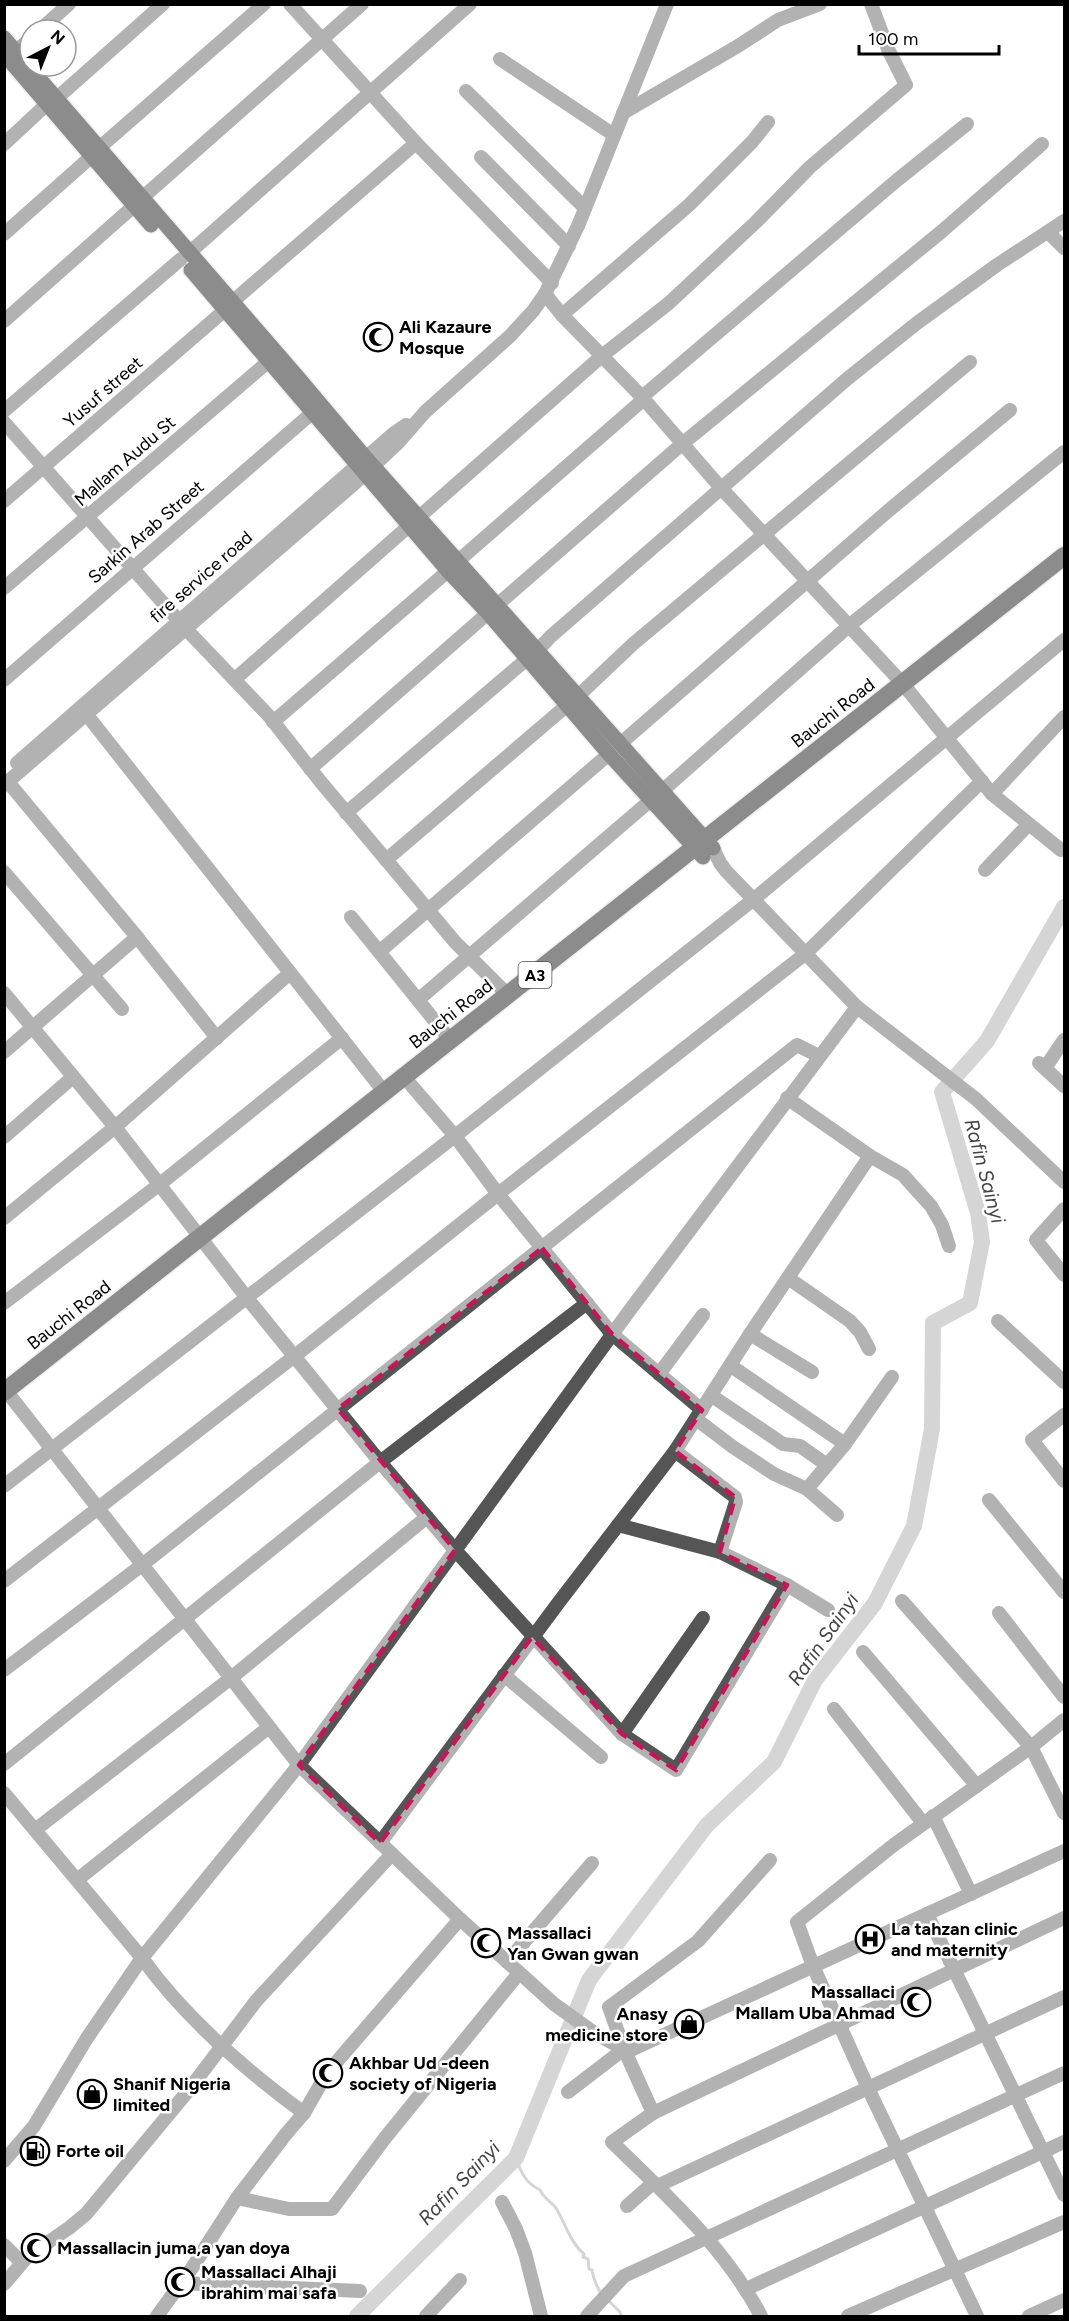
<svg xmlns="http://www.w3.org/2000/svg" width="1069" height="2321" viewBox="0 0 1069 2321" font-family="Figtree,sans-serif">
<rect width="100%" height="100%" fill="#fff"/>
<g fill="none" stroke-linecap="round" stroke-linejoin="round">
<g stroke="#a3a3a3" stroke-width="3">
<path d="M516,2158C521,2173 526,2183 540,2190C544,2199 551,2201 556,2208C565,2223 570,2242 584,2254L583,2257L588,2259L589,2269L592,2270C593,2276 597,2290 603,2295"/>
<polyline points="608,2300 620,2312 621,2316"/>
</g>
<polyline stroke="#a3a3a3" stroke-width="16" points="357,2316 516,2158 589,1980 707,1825 774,1762 815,1680 875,1603 914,1526 932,1429 933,1323 970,1303 982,1242 978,1213 942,1092 987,1041 1064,907"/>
<g stroke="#dbdbdb" stroke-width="18">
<g id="major">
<polyline points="4,38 295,374 366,458 713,848"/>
<polyline points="4,54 151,225"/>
<polyline points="191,270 448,571 488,613 609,754 703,857"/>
</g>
</g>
<g stroke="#dbdbdb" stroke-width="21">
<polyline id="highway" points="4,1392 1064,556"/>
</g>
<g stroke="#555" stroke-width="14">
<polyline points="290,4 416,143 552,283"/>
<polyline points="40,30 69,4"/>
<polyline points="16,51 30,39"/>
<polyline points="500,59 614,135"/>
<polyline points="466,91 585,208"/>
<polyline points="57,98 163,4"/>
<polyline points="623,113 738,46 778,20 820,4"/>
<polyline points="4,144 47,104"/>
<polyline points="99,148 264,4"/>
<polyline points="481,157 569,246"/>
<polyline points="142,198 362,4"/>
<polyline points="1048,232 1064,248"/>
<polyline points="4,234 92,156"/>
<polyline points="189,253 470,4"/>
<polyline points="545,294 562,315 642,397 721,488 903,684 992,794 1061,850"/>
<polyline points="232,302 416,143"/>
<polyline points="562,315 689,205 752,142 768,122"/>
<polyline points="4,321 135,205"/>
<polyline points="642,397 896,181 967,124"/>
<polyline points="4,411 181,259"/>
<polyline points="4,422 186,629 269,716 320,781 455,942 509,996"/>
<polyline points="4,501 225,310"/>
<polyline points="419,517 603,355 669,303 756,222 810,167 906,85 888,49 871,4"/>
<polyline points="458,561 644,399"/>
<polyline points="4,588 269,361"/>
<polyline points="497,605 682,444 941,232 1042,144"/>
<polyline points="538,650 550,637 847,379 917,323 997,265 1064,221"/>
<polyline points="235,679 409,526"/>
<polyline points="4,680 312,413"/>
<polyline points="87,715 385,1093"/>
<polyline points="273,722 448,571"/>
<polyline points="620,744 888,511 1010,410"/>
<polyline points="17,763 393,434 406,425"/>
<polyline points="310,769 488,613"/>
<polyline points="8,782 137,937 217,1038"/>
<polyline points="4,785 354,484 398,443 425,412 510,336 533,311 545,294 578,226 667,4"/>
<polyline points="662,791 850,625 1064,452"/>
<polyline points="992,794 1064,717"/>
<polyline points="346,813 527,659"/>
<polyline points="713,848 720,863 726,871 857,1007 976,1099 1064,1182"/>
<polyline points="386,860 578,696 633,644 970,362"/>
<polyline points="985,870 1028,825"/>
<polyline points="4,872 122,1009"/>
<polyline points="351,917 451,1041"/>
<polyline points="379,952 609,754"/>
<polyline points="4,993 115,1127 247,1298 380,1462 455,1550 622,1734 676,1770 787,1585"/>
<polyline points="418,1000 651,800"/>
<polyline points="4,1052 137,937"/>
<polyline points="1039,1063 1064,1086"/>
<polyline points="1045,1068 1064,1040"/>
<polyline points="411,1085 455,1136 498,1194 612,1334 702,1410"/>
<polyline points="787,1098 870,1156 903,1175 931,1206 942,1225 949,1246"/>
<polyline points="4,1137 73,1077"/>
<polyline points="1064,1209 1036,1240 1064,1275"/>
<polyline points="4,1218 115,1127 290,973"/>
<polyline points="788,1278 850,1321 860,1332 869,1349"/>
<polyline points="4,1303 160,1184 342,1038"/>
<polyline points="998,1321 1064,1382"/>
<polyline points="750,1334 812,1372"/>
<polyline points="731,1366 845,1444"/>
<polyline points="659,1374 703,1315"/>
<polyline points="4,1388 299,1765 460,1919 554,2004 593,2032 624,2049 631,2050 657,2038 1064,1851"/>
<polyline points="712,1396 783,1444 800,1446 827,1465"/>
<polyline points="1064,1415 1032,1440 1064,1481"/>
<polyline points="696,1419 733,1447 774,1474 807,1489 837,1515"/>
<polyline points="675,1451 735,1497 736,1502 720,1552"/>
<polyline points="4,1486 455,1136 754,899 1064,640"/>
<polyline points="807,1489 845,1444 892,1377"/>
<polyline points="989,1500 1064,1592"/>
<polyline points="618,1525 720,1552 787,1585 828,1610"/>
<polyline points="4,1581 296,1355 498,1194 805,954 982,781"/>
<polyline points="902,1601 1031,1747 895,1844 797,1922 813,1966 868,2088 977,2316"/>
<polyline points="999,1613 1064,1697"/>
<polyline points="863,1652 977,1786"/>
<polyline points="4,1670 142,1565 797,1045 819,1056"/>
<polyline points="504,1675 601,1757"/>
<polyline points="834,1709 923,1823"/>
<polyline points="1064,1720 1031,1747 1064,1813"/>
<polyline points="622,1734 703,1618"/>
<polyline points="4,1764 380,1462 587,1303"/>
<path d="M4,1793L142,1958C186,2019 244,2069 304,2113"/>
<polyline points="933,1816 971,1894"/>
<polyline points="35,1830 231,1678 427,1517"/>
<polyline points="380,1843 559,1602 675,1451 750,1334 870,1156"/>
<polyline points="77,1880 269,1727"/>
<polyline points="927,1914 1064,2195"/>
<polyline points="507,1962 592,1863"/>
<polyline points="568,2092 624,2049"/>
<polyline points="653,2113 624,2049 609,2007 698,1941 770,1860"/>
<polyline points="4,2161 34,2126 87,2038 142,1958 299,1765 627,1314 857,1007"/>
<polyline points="657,2186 1064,1997"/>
<polyline points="237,2198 289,2209 332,2209 385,2138 519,1973"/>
<polyline points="502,2202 516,2229 525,2253 541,2316"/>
<polyline points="627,2206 653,2183"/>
<polyline points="4,2245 21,2262"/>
<polyline points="181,2283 360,2291"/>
<polyline points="4,2284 28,2256 69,2228 86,2214 188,2091 256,2001 392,1854"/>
<polyline points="746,2289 1064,2142"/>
<polyline points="157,2316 192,2268 237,2198 286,2134 304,2113 327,2073 460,1919"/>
<polyline points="426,2316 460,2280"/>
<polyline points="587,2316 624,2276 1064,2073"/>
<path d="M761,2316C724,2246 668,2197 612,2142L653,2113L1064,1918"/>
<polyline points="848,2316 1064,2222"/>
<polyline points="1029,2316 1064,2300"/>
</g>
<use href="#major" stroke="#000" stroke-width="15"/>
<use href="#highway" stroke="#000" stroke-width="18"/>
</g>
<path d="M0 0H1069V2321H0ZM542,1248L612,1334L702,1410L675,1451L735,1497L720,1552L787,1585L676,1770L622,1734L532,1637L380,1843L299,1765L455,1550L338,1409Z" fill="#fff" fill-opacity=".55" fill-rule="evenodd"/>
<path fill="none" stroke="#c2185b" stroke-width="4.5" stroke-dasharray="12 8" stroke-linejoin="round" d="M542,1248L612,1334L702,1410L675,1451L735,1497L720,1552L787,1585L676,1770L622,1734L532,1637L380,1843L299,1765L455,1550L338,1409Z"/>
<defs>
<g id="mosque-ring" transform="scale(1.5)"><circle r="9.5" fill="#fff" stroke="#000" stroke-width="1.5"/><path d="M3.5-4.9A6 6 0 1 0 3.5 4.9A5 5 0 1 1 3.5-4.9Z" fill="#000"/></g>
<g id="hospital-ring" transform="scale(1.5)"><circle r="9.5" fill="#fff" stroke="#000" stroke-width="1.5"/><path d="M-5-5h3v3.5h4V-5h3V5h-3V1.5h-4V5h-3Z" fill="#000"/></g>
<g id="shop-ring" transform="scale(1.5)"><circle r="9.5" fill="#fff" stroke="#000" stroke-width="1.5"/><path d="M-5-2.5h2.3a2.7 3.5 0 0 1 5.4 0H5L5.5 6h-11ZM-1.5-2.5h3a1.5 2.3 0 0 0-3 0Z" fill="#000"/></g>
<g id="fuel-ring" transform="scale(1.5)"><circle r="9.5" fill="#fff" stroke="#000" stroke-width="1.5"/><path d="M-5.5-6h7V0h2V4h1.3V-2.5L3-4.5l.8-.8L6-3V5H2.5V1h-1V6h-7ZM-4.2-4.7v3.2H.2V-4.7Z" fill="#000"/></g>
</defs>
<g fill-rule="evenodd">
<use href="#mosque-ring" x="378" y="337"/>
<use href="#hospital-ring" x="870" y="1939"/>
<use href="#mosque-ring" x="486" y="1943"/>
<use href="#mosque-ring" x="916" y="2002"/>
<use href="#shop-ring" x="689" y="2024"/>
<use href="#mosque-ring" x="328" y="2073"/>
<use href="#shop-ring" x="92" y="2094"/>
<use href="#fuel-ring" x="35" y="2151"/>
<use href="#mosque-ring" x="36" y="2248"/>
<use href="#mosque-ring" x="180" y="2282"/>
</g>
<g text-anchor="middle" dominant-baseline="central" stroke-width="5" stroke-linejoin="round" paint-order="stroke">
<rect fill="#fff" stroke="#4c4c4c" stroke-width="1.5" x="518.5" y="962" width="33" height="26" rx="4.5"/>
<g font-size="16" font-weight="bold" fill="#000">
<text x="535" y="975">A3</text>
</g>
<g font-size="18" font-weight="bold" fill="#000" stroke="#fff" text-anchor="start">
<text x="399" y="327">Ali Kazaure<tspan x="399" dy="21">Mosque</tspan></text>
<text x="891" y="1929">La tahzan clinic<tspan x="891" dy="21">and maternity</tspan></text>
<text x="507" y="1933">Massallaci<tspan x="507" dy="21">Yan Gwan gwan</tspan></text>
<text x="895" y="1992" text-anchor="end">Massallaci<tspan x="895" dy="21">Mallam Uba Ahmad</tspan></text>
<text x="668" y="2014" text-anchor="end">Anasy<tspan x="668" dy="21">medicine store</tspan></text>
<text x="349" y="2063">Akhbar Ud -deen<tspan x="349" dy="21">society of Nigeria</tspan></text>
<text x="113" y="2084">Shanif Nigeria<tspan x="113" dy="21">limited</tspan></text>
<text x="56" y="2151">Forte oil</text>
<text x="57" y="2248">Massallacin juma,a yan doya</text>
<text x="201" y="2272">Massallaci Alhaji<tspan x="201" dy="21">ibrahim mai safa</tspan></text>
</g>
<g font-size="18" fill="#000" stroke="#fff">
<text transform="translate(103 392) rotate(-41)">Yusuf street</text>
<text transform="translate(125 461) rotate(-41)">Mallam Audu St</text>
<text transform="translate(146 532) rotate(-41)">Sarkin Arab Street</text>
<text transform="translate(201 577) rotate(-41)">fire service road</text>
<text transform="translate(833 713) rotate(-38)">Bauchi Road</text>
<text transform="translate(451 1014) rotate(-38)">Bauchi Road</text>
<text transform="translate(69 1315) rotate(-38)">Bauchi Road</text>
</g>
<g font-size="20" font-style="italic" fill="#444" stroke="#fff">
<text transform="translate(985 1171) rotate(75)">Rafin Sainyi</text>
<text transform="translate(823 1639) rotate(-55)">Rafin Sainyi</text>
<text transform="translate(459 2183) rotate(-46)">Rafin Sainyi</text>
</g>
</g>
<rect width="1069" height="2321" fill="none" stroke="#000000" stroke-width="12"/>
<g transform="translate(48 48) rotate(42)"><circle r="28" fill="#ffffff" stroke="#999999" stroke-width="1.5"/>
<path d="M0-4.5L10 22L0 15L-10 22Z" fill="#000000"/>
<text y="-9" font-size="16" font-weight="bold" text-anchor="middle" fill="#000000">N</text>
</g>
<path d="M859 45v9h140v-9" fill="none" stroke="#000000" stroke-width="3"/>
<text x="868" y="45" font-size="18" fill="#000000" stroke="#ffffff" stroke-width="4.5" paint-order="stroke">100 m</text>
</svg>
